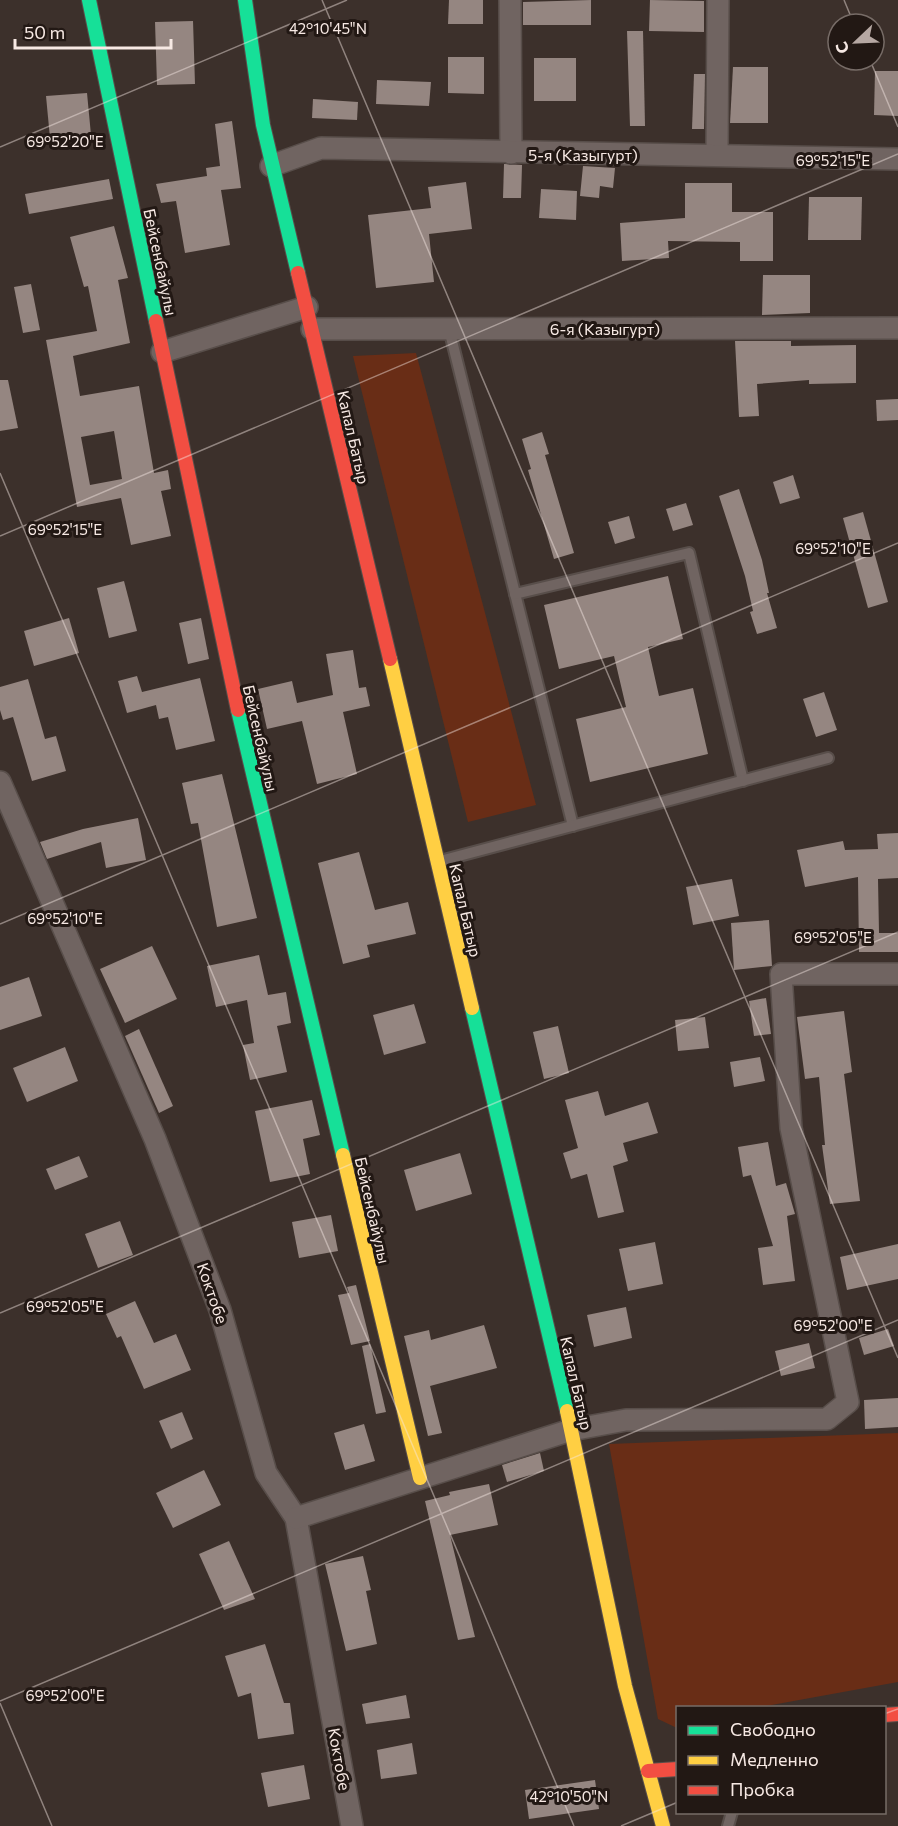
<svg xmlns="http://www.w3.org/2000/svg" width="898" height="1826" viewBox="0 0 898 1826" font-family="Commissioner,sans-serif">
<rect width="100%" height="100%" fill="#3c302b"/>
<g fill="#692d16">
<polygon points="416,353 536,805 468,822 353,356"/>
<polygon points="898,1433 898,1682 760,1707 678,1708 677,1728 658,1719 609,1444"/>
</g>
<g fill="#958681" fill-rule="evenodd">
<polygon points="449,0 483,0 483,24 448,24"/>
<polygon points="591,0 591,25 523,25 523,2"/>
<polygon points="650,0 704,1 704,32 649,31"/>
<polygon points="193,21 195,84 157,85 155,22"/>
<polygon points="627,31 643,31 645,126 630,126"/>
<polygon points="448,57 484,57 484,94 448,93"/>
<rect x="534" y="58" width="42" height="43"/>
<polygon points="733,67 768,67 768,123 730,123"/>
<polygon points="875,71 898,71 898,116 874,115"/>
<polygon points="694,74 705,74 704,129 692,129"/>
<polygon points="377,80 431,82 429,106 376,104"/>
<polygon points="87,93 91,135 50,138 46,96"/>
<polygon points="313,99 358,102 357,120 312,118"/>
<polygon points="232,121 241,188 221,190 230,245 185,253 176,201 161,203 156,184 207,176 206,168 220,166 215,124"/>
<polygon points="504,164 522,165 521,198 503,198"/>
<polygon points="583,166 615,168 613,188 600,186 599,198 580,196"/>
<polygon points="109,179 113,199 29,214 25,194"/>
<polygon points="466,182 472,229 429,234 434,282 376,288 368,215 431,208 428,187"/>
<polygon points="685,183 732,183 732,212 773,212 773,261 740,261 740,242 668,241 669,258 622,261 620,223 685,218"/>
<polygon points="541,189 577,191 576,220 539,218"/>
<polygon points="809,197 862,197 861,240 808,240"/>
<path d="M114,226L128,278L118,280L130,343L73,356L80,396L139,386L154,473L168,470L171,489L161,491L171,536L131,545L121,498L77,507L46,340L97,331L88,286L84,287L70,237ZM114,431L122,479L90,485L81,437Z"/>
<polygon points="763,275 810,275 810,313 762,315"/>
<polygon points="31,284 40,330 23,333 14,287"/>
<polygon points="735,341 791,341 791,346 856,345 856,383 809,384 809,380 757,384 759,416 739,417"/>
<polygon points="0,380 8,380 18,428 0,431"/>
<polygon points="898,399 898,420 877,421 876,400"/>
<polygon points="542,432 549,454 545,455 574,553 554,559 528,470 531,469 522,439"/>
<polygon points="793,475 800,498 780,504 773,482"/>
<polygon points="739,489 762,560 769,593 767,593 777,628 757,634 750,612 753,611 745,576 719,496"/>
<polygon points="686,503 693,525 673,531 666,509"/>
<polygon points="863,512 888,602 868,608 843,518"/>
<polygon points="629,516 635,538 615,544 608,522"/>
<polygon points="668,576 683,639 648,647 659,696 693,688 708,754 590,782 576,719 626,707 614,656 559,669 544,605"/>
<polygon points="124,581 137,631 109,638 97,588"/>
<polygon points="69,618 79,653 34,666 24,631"/>
<polygon points="201,618 209,659 188,664 179,623"/>
<polygon points="353,650 359,688 366,687 370,706 343,712 357,774 317,784 302,721 267,729 258,689 292,681 297,703 333,695 326,654"/>
<polygon points="137,676 142,692 200,678 215,741 176,750 168,717 159,719 156,705 127,713 118,681"/>
<polygon points="28,679 45,739 56,736 66,771 32,781 13,717 3,720 0,710 0,687"/>
<polygon points="824,692 837,730 816,737 803,699"/>
<polygon points="222,774 257,918 217,927 198,823 191,824 182,783"/>
<polygon points="138,818 146,860 106,868 101,842 47,859 40,842 83,829"/>
<polygon points="898,833 898,878 878,879 879,933 898,933 898,952 859,952 858,877 805,887 797,850 843,841 845,850 878,849 877,834"/>
<polygon points="359,852 375,910 408,902 416,934 367,945 370,957 343,964 318,863"/>
<polygon points="732,879 739,916 693,925 686,887"/>
<polygon points="769,920 772,966 734,970 731,923"/>
<polygon points="152,946 177,999 125,1023 100,969"/>
<polygon points="259,955 268,995 286,992 291,1023 277,1026 287,1072 250,1080 243,1045 254,1043 247,1000 216,1007 207,966"/>
<polygon points="29,977 42,1016 0,1030 0,987"/>
<polygon points="766,998 771,1034 754,1036 749,1001"/>
<polygon points="414,1004 426,1043 384,1055 373,1015"/>
<polygon points="844,1011 852,1072 844,1074 860,1201 830,1204 822,1145 825,1145 819,1077 805,1079 797,1017"/>
<polygon points="705,1017 709,1048 678,1051 675,1020"/>
<polygon points="558,1026 569,1073 544,1079 533,1032"/>
<polygon points="139,1029 173,1106 159,1113 125,1036"/>
<polygon points="65,1047 78,1081 27,1102 13,1068"/>
<polygon points="760,1057 765,1081 734,1087 730,1062"/>
<polygon points="598,1091 605,1116 648,1102 658,1133 623,1143 628,1161 613,1166 624,1212 598,1218 587,1174 571,1179 563,1153 578,1148 565,1100"/>
<polygon points="312,1100 320,1135 303,1139 310,1174 270,1182 255,1111"/>
<polygon points="768,1142 776,1186 786,1183 795,1214 787,1216 795,1281 763,1285 758,1248 773,1246 751,1175 743,1177 738,1147"/>
<polygon points="460,1153 472,1194 416,1211 404,1170"/>
<polygon points="79,1156 88,1177 55,1190 46,1169"/>
<polygon points="331,1215 338,1251 299,1258 292,1222"/>
<polygon points="120,1221 133,1255 98,1268 85,1234"/>
<polygon points="655,1242 663,1284 628,1291 619,1249"/>
<polygon points="898,1244 898,1279 847,1290 840,1257"/>
<polygon points="356,1285 370,1341 351,1345 338,1295 349,1293 347,1287"/>
<polygon points="135,1301 154,1343 176,1334 191,1370 144,1389 121,1336 117,1338 106,1314"/>
<polygon points="626,1307 632,1338 594,1347 587,1315"/>
<polygon points="484,1325 497,1368 430,1386 442,1433 428,1436 404,1336 429,1330 431,1340"/>
<polygon points="888,1329 894,1346 864,1355 859,1338"/>
<polygon points="809,1343 815,1368 781,1376 775,1351"/>
<polygon points="370,1344 386,1412 376,1414 362,1346"/>
<polygon points="898,1398 898,1427 865,1429 864,1400"/>
<polygon points="182,1412 193,1439 171,1449 159,1421"/>
<polygon points="364,1424 375,1461 345,1470 334,1433"/>
<polygon points="540,1453 544,1471 507,1482 502,1465"/>
<polygon points="204,1470 221,1505 173,1528 156,1493"/>
<polygon points="489,1484 498,1525 450,1535 475,1637 458,1640 425,1501 450,1495 449,1492"/>
<polygon points="229,1541 255,1599 224,1610 199,1554"/>
<polygon points="363,1556 371,1590 366,1591 377,1644 346,1651 325,1564"/>
<polygon points="265,1644 284,1703 290,1703 294,1734 258,1739 251,1693 238,1697 225,1656"/>
<polygon points="406,1695 410,1718 366,1724 362,1704"/>
<polygon points="412,1743 417,1774 381,1779 377,1750"/>
<polygon points="304,1765 310,1799 268,1807 261,1773"/>
<polygon points="595,1780 599,1809 529,1819 525,1790"/>
</g>
<g fill="none" stroke-linecap="round" stroke-linejoin="round">
<g stroke="#584e4a" stroke-width="14">
<g id="lane">
<polyline points="449,329 573,826"/>
<polyline points="515,594 689,553 743,781"/>
<polyline points="440,861 828,758"/>
<polyline points="728,1826 732,1812"/>
</g>
</g>
<g stroke="#584e4a" stroke-width="24">
<g id="street">
<polyline points="510,0 511,153"/>
<polyline points="717,154 718,0"/>
<polyline points="271,166 321,148 898,159"/>
<polyline points="312,329 898,328"/>
<polyline points="162,352 307,307"/>
<polyline points="0,782 155,1139 220,1310 266,1473 296,1518 352,1826"/>
<polyline points="296,1518 571,1430 626,1420 827,1419 848,1402 791,1128 781,974 898,974"/>
</g>
</g>
<g stroke="#584e4a" stroke-width="16">
<g id="fast">
<polyline points="89,0 156,321"/>
<polyline points="245,0 263,125 298,273"/>
<polyline points="238,710 343,1155"/>
<polyline points="472,1008 567,1411"/>
</g>
</g>
<g stroke="#584e4a" stroke-width="16">
<g id="slow">
<polyline points="390,659 472,1008"/>
<polyline points="343,1155 420,1478"/>
<polyline points="567,1411 625,1686 663,1826"/>
</g>
</g>
<g stroke="#584e4a" stroke-width="16">
<g id="jam">
<polyline points="298,273 390,659"/>
<polyline points="156,321 238,710"/>
<polyline points="884,1715 898,1714"/>
<polyline points="648,1771 678,1769"/>
</g>
</g>
<use href="#lane" stroke="#706461" stroke-width="10"/>
<use href="#street" stroke="#706461" stroke-width="21"/>
<use href="#fast" stroke="#16e098" stroke-width="14"/>
<use href="#slow" stroke="#ffcf43" stroke-width="14"/>
<use href="#jam" stroke="#f24e42" stroke-width="14"/>
</g>
<path fill="none" stroke="#f7e9e4" stroke-width="1.5" stroke-opacity="0.45" d="M322,0L898,1358M844,0L854,24M870,60L898,127M0,147L347,0M0,473L574,1826M0,536L898,154M0,924L898,543M0,1313L898,932M0,1701L898,1320M0,1703L52,1826M884,1714L898,1709M621,1826L678,1802"/>
<g text-anchor="middle" dominant-baseline="central" stroke-width="6" stroke-linejoin="round" paint-order="stroke">
<g font-size="16" fill="#f7e9e4" stroke="#221814">
<text x="583" y="154">5-я (Казыгурт)</text>
<text transform="translate(161 262) rotate(78)">Бейсенбайулы</text>
<text x="605" y="328">6-я (Казыгурт)</text>
<text transform="translate(354 437) rotate(77)">Капал Батыр</text>
<text transform="translate(261 738) rotate(77)">Бейсенбайулы</text>
<text transform="translate(466 910) rotate(77)">Капал Батыр</text>
<text transform="translate(373 1210) rotate(77)">Бейсенбайулы</text>
<text transform="translate(213 1293) rotate(71)">Коктобе</text>
<text transform="translate(577 1383) rotate(77)">Капал Батыр</text>
<text transform="translate(340 1759) rotate(80)">Коктобе</text>
</g>
</g>
<g font-size="15" text-anchor="middle" fill="#f7e9e4" stroke="#221814" stroke-width="6" stroke-linejoin="round" paint-order="stroke">
<text x="328" y="34">42°10'45"N</text>
<text x="65" y="147">69°52'20"E</text>
<text x="833" y="166">69°52'15"E</text>
<text x="65" y="535">69°52'15"E</text>
<text x="833" y="554">69°52'10"E</text>
<text x="65" y="924">69°52'10"E</text>
<text x="833" y="943">69°52'05"E</text>
<text x="65" y="1312">69°52'05"E</text>
<text x="833" y="1331">69°52'00"E</text>
<text x="65" y="1701">69°52'00"E</text>
<text x="569" y="1802">42°10'50"N</text>
</g>
<rect x="676" y="1706" width="210" height="108" fill="#221814" stroke="#776c67" stroke-width="1.5"/>
<rect x="688" y="1726" width="30" height="9" fill="#16e098" stroke="#776c67" stroke-width="1.5"/>
<text x="730" y="1736" font-size="18" fill="#f7e9e4">Свободно</text>
<rect x="688" y="1756" width="30" height="9" fill="#ffcf43" stroke="#776c67" stroke-width="1.5"/>
<text x="730" y="1766" font-size="18" fill="#f7e9e4">Медленно</text>
<rect x="688" y="1786" width="30" height="9" fill="#f24e42" stroke="#776c67" stroke-width="1.5"/>
<text x="730" y="1796" font-size="18" fill="#f7e9e4">Пробка</text>
<g transform="translate(856 42) rotate(247)"><circle r="28" fill="#221814" stroke="#776c67" stroke-width="1.5"/>
<path d="M0-4.5L10 22L0 15L-10 22Z" fill="#b6a8a3"/>
<text y="-9" font-size="16" font-weight="bold" text-anchor="middle" fill="#f7e9e4">С</text>
</g>
<path d="M15 39v9h156v-9" fill="none" stroke="#f7e9e4" stroke-width="3"/>
<text x="24" y="39" font-size="18" fill="#f7e9e4" stroke="#221814" stroke-width="4.5" paint-order="stroke">50 m</text>
</svg>
